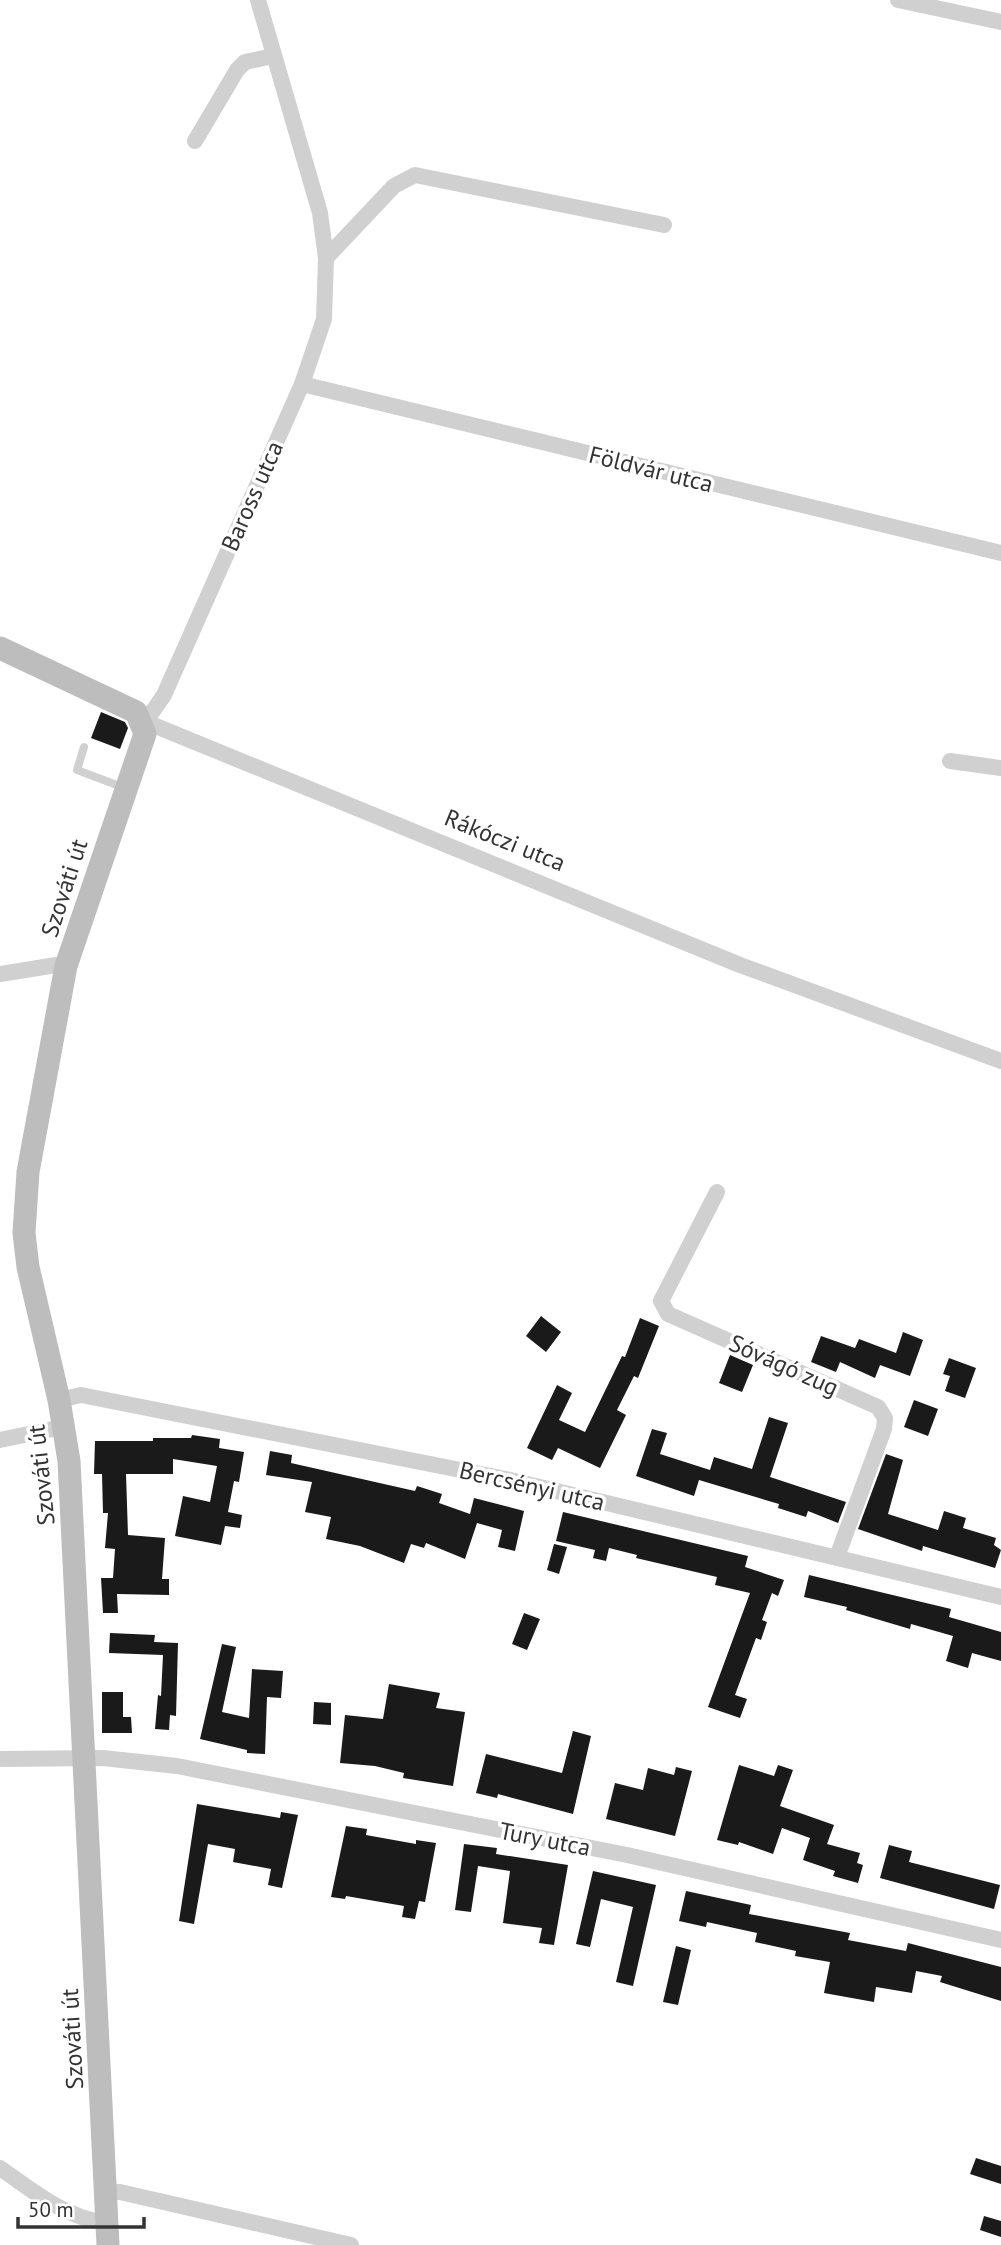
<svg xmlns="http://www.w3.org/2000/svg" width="1001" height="2245" viewBox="0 0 1001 2245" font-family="'PT Sans',sans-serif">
<rect width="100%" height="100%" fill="#fff"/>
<g fill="#1a1a1a">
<polygon points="101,712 125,722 128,728 120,749 91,738"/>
<polygon points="541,1316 561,1332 546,1352 526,1336"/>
<polygon points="640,1318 659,1326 638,1378 634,1376 617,1410 626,1415 600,1468 558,1448 552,1460 527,1448 557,1385 572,1393 559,1420 585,1432 622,1356 625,1357"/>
<polygon points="903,1332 923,1340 910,1376 880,1365 875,1378 840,1362 836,1372 811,1362 821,1336 855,1348 859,1339 896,1353"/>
<polygon points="730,1355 753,1365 742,1392 719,1383"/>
<polygon points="949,1358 976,1368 965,1398 945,1391 950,1376 943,1374"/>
<polygon points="914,1400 938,1409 928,1436 904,1427"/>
<polygon points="769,1417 788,1423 770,1477 846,1502 838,1523 808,1511 806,1517 778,1508 779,1504 699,1480 694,1496 636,1476 652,1429 667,1433 660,1454 710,1470 714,1457 752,1469"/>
<polygon points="192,1435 220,1439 219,1448 244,1452 239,1482 234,1481 228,1512 242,1515 240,1528 225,1526 221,1545 175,1536 183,1496 210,1502 217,1466 173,1459 173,1474 126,1474 128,1535 165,1538 162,1579 169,1579 169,1595 117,1594 118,1613 103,1613 101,1578 113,1578 115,1549 105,1548 108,1513 103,1513 102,1474 94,1474 95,1441 153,1441 153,1438 191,1438"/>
<polygon points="270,1451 292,1455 291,1463 415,1491 417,1486 442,1494 439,1503 470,1514 474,1498 524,1511 515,1551 498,1547 502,1530 477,1523 465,1559 426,1543 424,1548 411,1544 404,1563 360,1546 326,1539 331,1517 305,1512 312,1482 266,1475"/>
<polygon points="886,1454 903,1460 888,1514 938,1530 944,1511 966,1518 963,1528 996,1538 994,1545 1001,1550 995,1568 923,1546 922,1551 858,1529"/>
<polygon points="563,1512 748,1556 745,1567 784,1580 778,1596 772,1593 762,1620 767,1622 761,1640 756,1638 735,1695 747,1699 740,1718 708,1707 750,1593 715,1585 717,1577 636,1558 637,1555 609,1548 606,1561 593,1558 595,1550 556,1541"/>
<polygon points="554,1544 567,1547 559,1574 547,1570"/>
<polygon points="809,1575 951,1609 949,1617 1001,1632 1001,1661 972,1653 968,1668 946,1661 953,1636 911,1624 910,1629 846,1610 847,1607 804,1597"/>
<polygon points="524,1613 540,1619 527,1650 512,1644"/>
<polygon points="110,1633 155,1635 154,1642 178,1643 176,1716 170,1715 169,1730 155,1729 158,1695 161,1696 163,1655 109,1653"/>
<polygon points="222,1644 236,1647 222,1712 249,1718 252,1669 283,1671 281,1698 267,1697 265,1754 247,1753 247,1750 200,1739"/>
<polygon points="389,1684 440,1693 436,1708 465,1712 453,1786 403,1778 404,1773 375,1766 340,1763 345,1715 383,1719"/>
<polygon points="102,1692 123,1692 123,1717 131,1717 132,1733 102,1733"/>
<polygon points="314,1702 331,1703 331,1725 313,1724"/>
<polygon points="573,1731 591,1736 573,1814 498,1794 497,1798 476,1793 486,1754 562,1773"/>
<polygon points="739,1765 774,1776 778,1765 793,1770 780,1806 834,1825 827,1844 860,1853 857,1863 863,1865 858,1883 833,1876 835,1871 803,1860 810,1838 782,1828 773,1854 739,1842 738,1845 717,1840"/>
<polygon points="676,1767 692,1771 675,1836 606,1819 615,1783 643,1790 648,1768 674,1775"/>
<polygon points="197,1804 280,1818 281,1812 298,1815 282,1888 268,1885 271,1869 233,1862 235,1849 208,1844 194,1924 179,1921"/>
<polygon points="346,1826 367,1829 366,1835 416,1844 416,1840 436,1843 425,1902 419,1901 415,1919 402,1917 404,1906 346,1896 345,1899 331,1897"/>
<polygon points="464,1844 497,1848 496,1854 568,1865 554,1945 539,1943 542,1928 503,1923 510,1871 478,1866 471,1912 455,1910"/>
<polygon points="889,1845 912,1851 909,1862 1000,1885 994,1909 880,1878"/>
<polygon points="593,1871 656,1885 633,1986 616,1982 633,1907 601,1899 590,1947 576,1944"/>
<polygon points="686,1891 751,1905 749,1914 850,1933 848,1940 906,1951 908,1943 1001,1967 1001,2001 940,1982 942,1976 916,1971 912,1993 876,1987 874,2002 824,1993 830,1962 795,1956 796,1951 755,1942 757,1933 707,1922 706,1927 679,1921"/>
<polygon points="676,1946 691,1950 678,2005 663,2002"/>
<polygon points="976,2158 1001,2166 1001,2184 970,2174"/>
<polygon points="984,2216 1001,2221 1001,2237 980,2230"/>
</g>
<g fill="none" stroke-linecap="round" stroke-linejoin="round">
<polyline stroke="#d0d0d0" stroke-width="8" points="84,747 77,770 125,788"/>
<g stroke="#d0d0d0" stroke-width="16">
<polyline points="898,0 1001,22"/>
<polyline points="195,141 237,70 245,62 273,56"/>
<polyline points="326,258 394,186 415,175 664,225"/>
<polyline points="302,384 1001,553"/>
<polyline points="141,720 740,965 1001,1061"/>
<polyline points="141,720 153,711 164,695 302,384 324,319 326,258 320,213 258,0"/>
<polyline points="950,761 1001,768"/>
<polyline points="0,974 56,965 66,966"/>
<polyline points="717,1192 661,1301 668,1314 878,1407 885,1418 884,1429 837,1557"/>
<polyline points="59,1400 81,1395 506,1479 1001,1597"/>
<polyline points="0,1440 63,1427"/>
<polyline points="0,1759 103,1758 177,1766 627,1855 1001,1940"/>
<path d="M0,2168C34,2192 65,2218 107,2223"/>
<polyline points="105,2192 120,2192 351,2245"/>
</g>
<polyline stroke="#bdbdbd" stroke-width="23" points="0,648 136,712 145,734 66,966 28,1172 24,1233 28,1267 59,1400 69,1461 108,2245"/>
</g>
<g text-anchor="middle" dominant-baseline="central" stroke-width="7" stroke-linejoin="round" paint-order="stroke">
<g font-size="24" fill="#333" stroke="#fff">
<text transform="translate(651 469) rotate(14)">Földvár utca</text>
<text transform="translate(252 496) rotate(-66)">Baross utca</text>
<text transform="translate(505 840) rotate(22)">Rákóczi utca</text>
<text transform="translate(64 888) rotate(-72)">Szováti út</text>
<text transform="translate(784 1365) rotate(24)">Sóvágó zug</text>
<text transform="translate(41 1475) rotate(-96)">Szováti út</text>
<text transform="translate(532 1486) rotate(13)">Bercsényi utca</text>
<text transform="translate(545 1839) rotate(11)">Tury utca</text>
<text transform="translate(72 2039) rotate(-93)">Szováti út</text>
</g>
</g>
<path d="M18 2217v10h126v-10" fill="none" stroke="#333333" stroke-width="3.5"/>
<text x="28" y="2217" font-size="21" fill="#333333" stroke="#ffffff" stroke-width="5" paint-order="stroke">50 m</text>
</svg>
